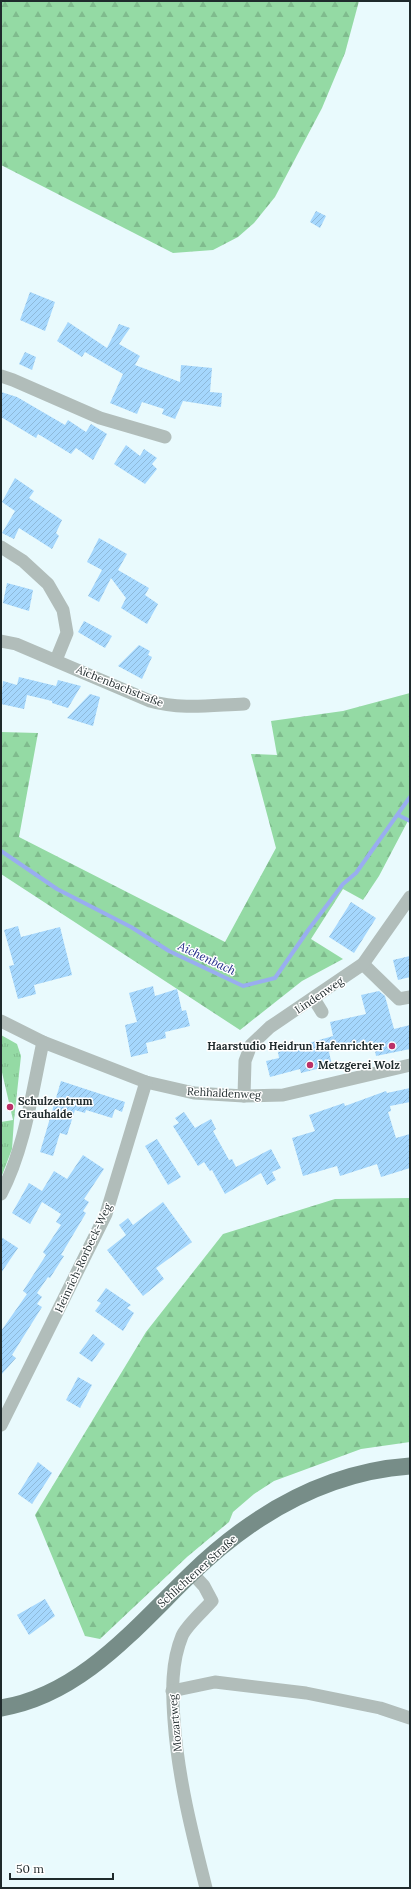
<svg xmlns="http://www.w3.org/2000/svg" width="411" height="1889" viewBox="0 0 411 1889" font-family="Lora,serif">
<defs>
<pattern id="grass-tufts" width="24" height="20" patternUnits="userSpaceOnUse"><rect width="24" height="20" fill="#94daa4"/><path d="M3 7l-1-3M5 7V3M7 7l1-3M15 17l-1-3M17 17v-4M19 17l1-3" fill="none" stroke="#7fbb8d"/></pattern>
<pattern id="forest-firs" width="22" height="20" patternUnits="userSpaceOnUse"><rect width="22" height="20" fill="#94daa4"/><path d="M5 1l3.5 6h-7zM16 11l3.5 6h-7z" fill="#7fbb8d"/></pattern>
<pattern id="building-hatch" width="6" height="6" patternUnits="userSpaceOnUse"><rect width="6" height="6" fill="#a5d7fd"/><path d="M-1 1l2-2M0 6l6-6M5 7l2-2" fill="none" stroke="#8eb9d9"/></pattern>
</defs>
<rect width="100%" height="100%" fill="#e9fafd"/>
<polygon fill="url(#grass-tufts)" points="1,1035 17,1044 21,1056 14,1120 12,1149 1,1178 1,1122 13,1120 1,1068"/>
<g fill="url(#forest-firs)">
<polygon points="1,1 359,1 345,53 322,108 275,197 254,223 238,237 213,250 173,253 1,165"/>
<polygon points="410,693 410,817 379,876 363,900 343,889 311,939 343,959 302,981 240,1030 1,874 1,732 38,733 19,837 225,942 276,848 251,754 277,755 271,721 343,711"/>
<polygon points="410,1198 410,1442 361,1449 274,1481 254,1494 233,1512 229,1522 187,1557 100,1639 85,1636 35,1515 146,1332 223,1234 335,1199"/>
</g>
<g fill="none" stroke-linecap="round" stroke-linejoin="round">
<g stroke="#99adf0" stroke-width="4">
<polyline points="398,815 410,821"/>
<polyline points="1,851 57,889 131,927 169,951 243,986 275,978 309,929 343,884 356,873 410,797"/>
</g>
</g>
<g fill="url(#building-hatch)">
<polygon points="316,211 326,216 320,228 310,222"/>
<polygon points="30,292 55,302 45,331 20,320"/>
<polygon points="68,322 107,348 119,324 130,328 119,344 140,356 135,365 180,382 181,365 212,368 210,392 222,393 221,407 183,401 175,419 162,414 164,409 142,402 137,414 110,403 123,374 85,352 82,357 57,341"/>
<polygon points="25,352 36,357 32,370 19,364"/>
<polygon points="1,392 17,397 65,425 68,420 86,432 91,424 107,434 93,460 76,448 71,454 38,434 36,438 1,417"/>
<polygon points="126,445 140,456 144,449 157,458 152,464 157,469 145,484 114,464"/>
<polygon points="15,478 34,491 29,498 62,520 56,533 59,536 52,549 19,528 14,539 2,533 15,511 2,502"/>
<polygon points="99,538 127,554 118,570 149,588 145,595 158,604 147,624 121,608 126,598 111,578 99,602 88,596 102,570 87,562"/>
<polygon points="7,583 33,590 29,611 3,603"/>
<polygon points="84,621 112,636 105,648 78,632"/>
<polygon points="139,645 150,651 148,655 152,657 142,679 118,666"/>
<polygon points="19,677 56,686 58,680 81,686 68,708 52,703 52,701 27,695 24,709 1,704 3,681 17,685"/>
<polygon points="90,694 100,697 93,726 67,718"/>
<polygon points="351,902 376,918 354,953 329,937"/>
<polygon points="18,926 21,937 60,927 72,975 34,985 36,994 18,999 9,966 14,965 4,930"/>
<polygon points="410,956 410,977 398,980 393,960"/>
<polygon points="153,986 155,996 177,989 182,1011 186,1010 190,1026 165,1032 166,1038 146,1043 148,1053 131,1057 125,1025 137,1022 129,993"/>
<polygon points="379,991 385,996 394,1029 410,1025 410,1049 376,1056 373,1041 329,1052 332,1065 301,1073 300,1069 270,1077 266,1061 279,1058 278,1052 333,1036 330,1022 366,1014 361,995"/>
<polygon points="61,1081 125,1102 122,1112 115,1109 112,1118 86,1110 85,1113 75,1110 67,1135 60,1133 53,1156 40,1152"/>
<polygon points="410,1088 410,1102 390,1106 391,1111 388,1112 396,1138 410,1134 410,1168 381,1177 377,1164 340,1176 337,1166 303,1176 292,1138 315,1131 309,1115 344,1103 345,1106 386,1091 387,1093"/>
<polygon points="184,1112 195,1128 211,1119 216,1129 213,1131 229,1160 232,1159 236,1167 271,1149 281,1168 272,1172 276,1180 267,1185 261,1173 225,1194 212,1170 210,1171 204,1162 198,1166 173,1126 179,1123 175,1118"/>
<polygon points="157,1139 181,1177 168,1185 145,1146"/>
<polygon points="83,1155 104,1169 84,1199 89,1202 83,1211 86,1213 61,1255 64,1256 50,1278 48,1277 37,1293 42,1297 37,1304 42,1307 12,1355 16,1358 1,1375 1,1331 27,1294 23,1291 46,1255 43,1252 61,1225 56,1222 61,1214 42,1202 30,1224 12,1213 29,1183 42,1191 54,1171 67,1179"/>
<polygon points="163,1202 192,1242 156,1268 164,1279 143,1296 107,1250 126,1235 119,1225 128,1218 133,1225"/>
<polygon points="1,1237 18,1248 1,1273"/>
<polygon points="106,1288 131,1305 127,1308 134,1313 123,1331 95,1311 101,1303 97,1301"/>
<polygon points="93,1334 105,1344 92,1362 79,1353"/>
<polygon points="78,1377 92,1385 80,1408 66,1400"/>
<polygon points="38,1462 52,1473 32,1504 18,1494"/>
<polygon points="45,1599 55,1616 29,1635 17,1615"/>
</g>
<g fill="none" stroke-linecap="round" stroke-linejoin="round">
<g stroke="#b1bdba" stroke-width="13">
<polyline points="1,376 13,380 100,418 165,437"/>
<polyline points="1,547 23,561 48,584 63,610 67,633 56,660"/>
<path d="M1,641L16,644L150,701C181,710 213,705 244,704"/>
<polyline points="363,964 399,999 410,997"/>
<polyline points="314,999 322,1012"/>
<polyline points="1,1021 43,1042 146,1082 194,1093 244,1096 283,1095 410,1065"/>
<polyline points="244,1096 245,1061 251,1045 270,1027 363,964 410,897"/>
<path d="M1,1194C25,1148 32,1092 43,1042"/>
<polyline points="1,1425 106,1214 146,1082"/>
<path d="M192,1573L204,1586L212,1601C204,1610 186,1626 182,1636C171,1663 172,1692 174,1720C178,1778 192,1833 206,1888"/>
<polyline points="172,1691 215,1682 306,1693 380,1708 410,1718"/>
</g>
<path stroke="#778d88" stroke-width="17" d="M1,1708C81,1695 136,1627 191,1574C251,1516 325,1472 410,1466"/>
</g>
<g fill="#bb3068" stroke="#fff" stroke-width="1.5">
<circle cx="392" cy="1046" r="4"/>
<circle cx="310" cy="1065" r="4"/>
<circle cx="10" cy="1107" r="4"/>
</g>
<g text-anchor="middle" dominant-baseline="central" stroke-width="3" stroke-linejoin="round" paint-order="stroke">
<g font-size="11" fill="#1f2a2c" stroke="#fff">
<text transform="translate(120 686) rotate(22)">Aichenbachstraße</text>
<text transform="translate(319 995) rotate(-34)">Lindenweg</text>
<text transform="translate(224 1093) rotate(3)">Rehhaldenweg</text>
<text transform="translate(83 1258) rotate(-65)">Heinrich-Rorbeck-Weg</text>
<text transform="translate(197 1571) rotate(-42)">Schlichtener Straße</text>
<text transform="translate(175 1723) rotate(-95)">Mozartweg</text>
</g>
<g font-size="11" font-weight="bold" fill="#1f2a2c" stroke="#fff" text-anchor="start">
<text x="384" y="1046" text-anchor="end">Haarstudio Heidrun Hafenrichter</text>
<text x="318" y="1065">Metzgerei Wolz</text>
<text x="18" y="1101">Schulzentrum<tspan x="18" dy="13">Grauhalde</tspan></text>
</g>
<g font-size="12" font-style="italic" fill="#212b89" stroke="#fff">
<text transform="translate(207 958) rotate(25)">Aichenbach</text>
</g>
</g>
<rect width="411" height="1889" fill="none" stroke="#1f2a2c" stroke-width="4"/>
<path d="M10 1873v6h103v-6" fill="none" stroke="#1f2a2c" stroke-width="2"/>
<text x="16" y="1873" font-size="12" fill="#1f2a2c" stroke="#ffffff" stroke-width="3" paint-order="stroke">50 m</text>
</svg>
